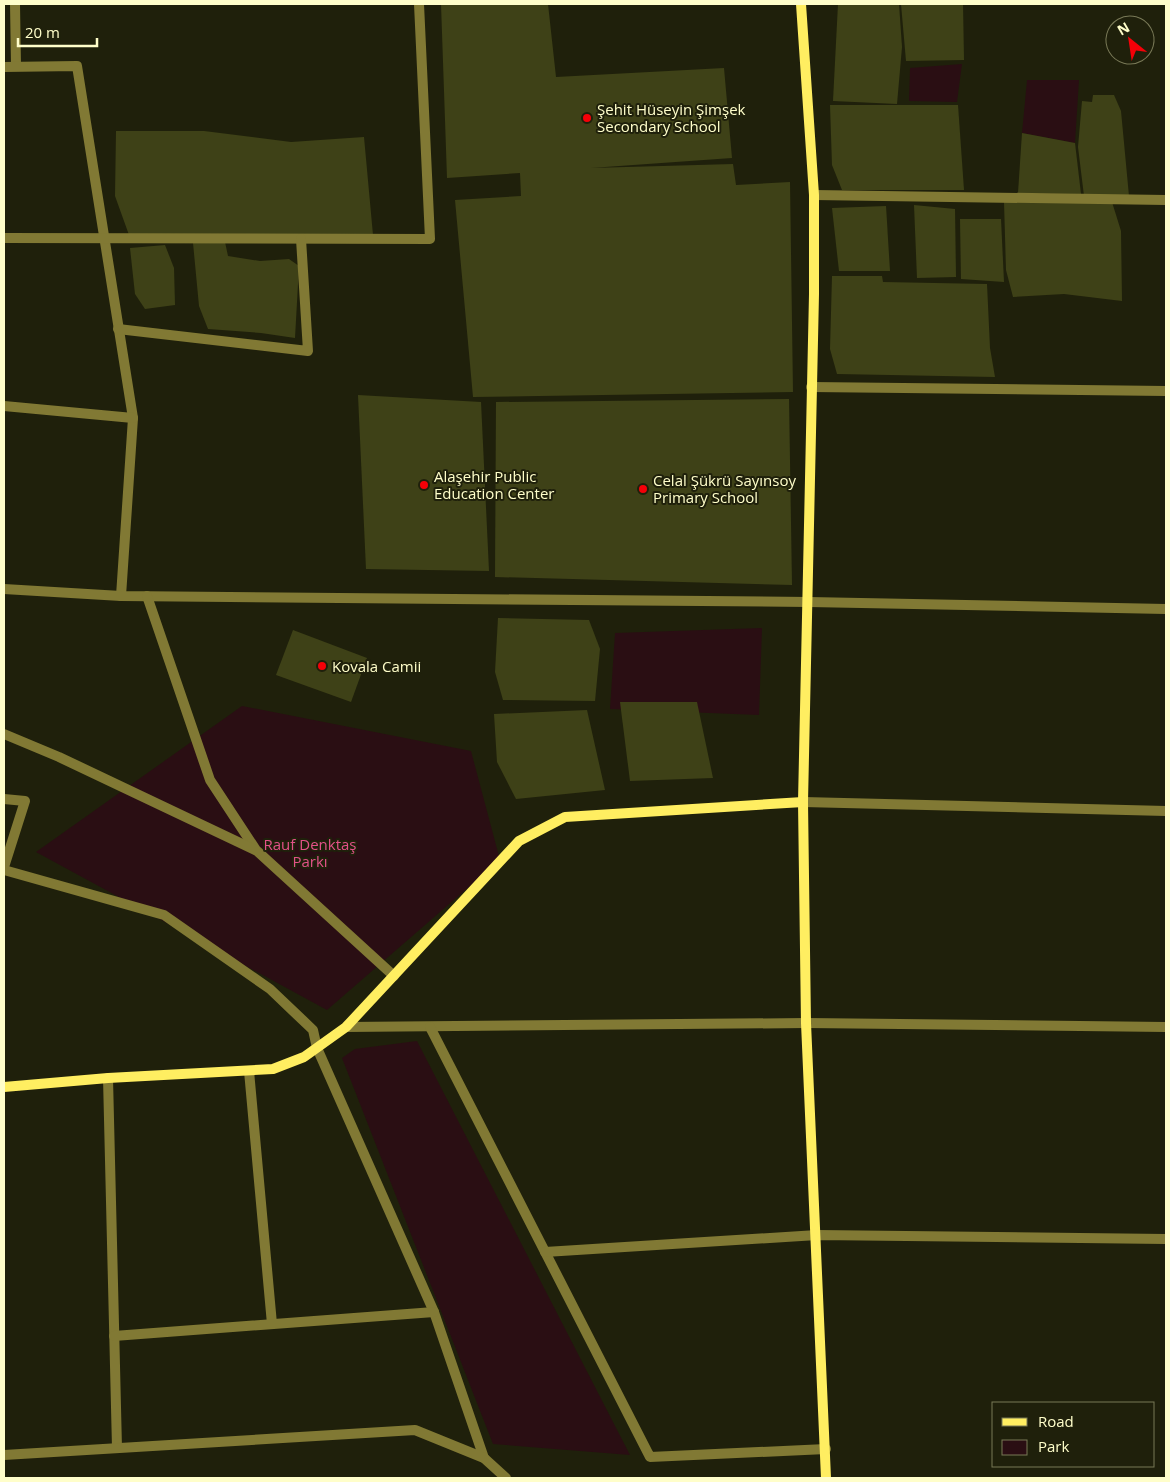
<svg xmlns="http://www.w3.org/2000/svg" width="1170" height="1482" viewBox="0 0 1170 1482" font-family="'Open Sans',sans-serif">
<rect width="100%" height="100%" fill="#1f200b"/>
<g fill="#2a0e13">
<polygon points="962,64 957,102 909,101 910,68"/>
<polygon points="1027,80 1079,80 1075,143 1022,133"/>
<polygon points="762,628 759,715 610,709 615,633"/>
<polygon points="242,706 471,751 500,860 327,1010 36,852"/>
<polygon points="417,1041 630,1455 493,1444 342,1058 355,1049"/>
</g>
<g fill="#3e4117">
<polygon points="441,4 548,4 556,77 724,68 732,158 591,168 733,164 736,185 790,182 793,392 473,397 455,200 521,196 520,173 447,178"/>
<polygon points="838,4 899,4 902,47 897,104 833,101"/>
<polygon points="901,4 963,4 964,60 906,61"/>
<polygon points="1093,95 1114,95 1121,111 1129,196 1084,196 1078,147 1082,101 1092,102"/>
<polygon points="830,105 958,105 964,190 842,190 832,165"/>
<polygon points="116,131 204,131 291,142 364,137 373,235 129,235 115,196"/>
<polygon points="1022,133 1075,143 1081,194 1018,193"/>
<polygon points="1004,202 1112,202 1121,231 1122,301 1064,294 1013,297 1006,270"/>
<polygon points="914,205 955,209 956,277 917,278"/>
<polygon points="886,206 890,271 839,271 832,208"/>
<polygon points="960,219 1001,219 1004,282 961,279"/>
<polygon points="225,242 228,256 260,261 289,259 299,266 295,338 261,333 208,329 199,306 193,243"/>
<polygon points="165,245 174,268 175,305 145,309 135,294 130,248"/>
<polygon points="832,276 882,276 883,282 987,284 990,348 995,377 837,374 830,349"/>
<polygon points="358,395 481,402 489,571 366,569"/>
<polygon points="789,399 792,585 495,577 496,402"/>
<polygon points="498,618 589,620 600,649 595,701 503,700 495,672"/>
<polygon points="293,630 367,658 351,702 276,675"/>
<polygon points="620,702 697,702 713,778 630,781"/>
<polygon points="587,710 605,790 516,799 497,762 494,714"/>
</g>
<g fill="none" stroke-linecap="round" stroke-linejoin="round">
<g stroke="#817934" stroke-width="10">
<polyline points="15,4 16,66"/>
<polyline points="4,67 77,66 133,418 121,596"/>
<polyline points="814,195 1166,200"/>
<polyline points="4,238 430,239 419,4"/>
<polyline points="118,329 308,351 301,239"/>
<polyline points="811,387 1166,391"/>
<polyline points="4,406 133,418"/>
<polyline points="4,589 121,596 809,602 1166,609"/>
<polyline points="147,596 210,780 256,850 394,976"/>
<polyline points="4,734 59,757 255,850"/>
<polyline points="4,799 25,801 4,867"/>
<polyline points="803,802 1166,811"/>
<polyline points="4,870 164,915 270,989 313,1030 317,1048 434,1312 484,1458"/>
<polyline points="346,1027 806,1023 1166,1027"/>
<polyline points="430,1027 650,1457 826,1449"/>
<polyline points="249,1071 272,1324"/>
<polyline points="108,1078 117,1448"/>
<polyline points="545,1252 817,1235 1166,1239"/>
<polyline points="114,1336 434,1312"/>
<polyline points="4,1455 415,1430 484,1458 506,1478"/>
</g>
<g stroke="#ffee61" stroke-width="10">
<polyline points="801,4 814,195 814,294 803,802 806,1023 826,1478"/>
<polyline points="4,1087 108,1078 273,1069 304,1057 346,1027 519,841 565,817 803,802"/>
</g>
</g>
<g fill="#f50008" stroke="#1f200b" stroke-width="2">
<circle cx="587" cy="118" r="5"/>
<circle cx="424" cy="485" r="5"/>
<circle cx="643" cy="489" r="5"/>
<circle cx="322" cy="666" r="5"/>
</g>
<g text-anchor="middle" dominant-baseline="central" stroke-width="4" stroke-linejoin="round" paint-order="stroke">
<g font-size="15" fill="#fffeca" stroke="#1f200b" text-anchor="start">
<text x="597" y="109">Şehit Hüseyin Şimşek<tspan x="597" dy="17">Secondary School</tspan></text>
<text x="434" y="476">Alaşehir Public<tspan x="434" dy="17">Education Center</tspan></text>
<text x="653" y="480">Celal Şükrü Sayınsoy<tspan x="653" dy="17">Primary School</tspan></text>
<text x="332" y="666">Kovala Camii</text>
</g>
<g font-size="15" fill="#e35289" stroke="#1f200b">
<text x="310" y="844">Rauf Denktaş<tspan x="310" dy="17">Parkı</tspan></text>
</g>
</g>
<rect width="1170" height="1482" fill="none" stroke="#fffeca" stroke-width="10"/>
<rect x="992" y="1402" width="162" height="65" fill="#1f200b" stroke="#797957"/>
<rect x="1002" y="1418" width="25" height="8" fill="#ffee61" stroke="#797957"/>
<text x="1038" y="1427" font-size="15" fill="#fffeca">Road</text>
<rect x="1002" y="1440" width="25" height="15" fill="#2a0e13" stroke="#797957"/>
<text x="1038" y="1452" font-size="15" fill="#fffeca">Park</text>
<g transform="translate(1130 40) rotate(330)"><circle r="24" fill="#1f200b" stroke="#797957"/>
<path d="M0-4L9 19L0 12L-9 19Z" fill="#f50008"/>
<text y="-8" font-size="14" font-weight="bold" text-anchor="middle" fill="#fffeca">N</text>
</g>
<path d="M18 38v8h79v-8" fill="none" stroke="#fffeca" stroke-width="2.5"/>
<text x="25" y="38" font-size="15" fill="#fffeca" stroke="#1f200b" stroke-width="4" paint-order="stroke">20 m</text>
</svg>
